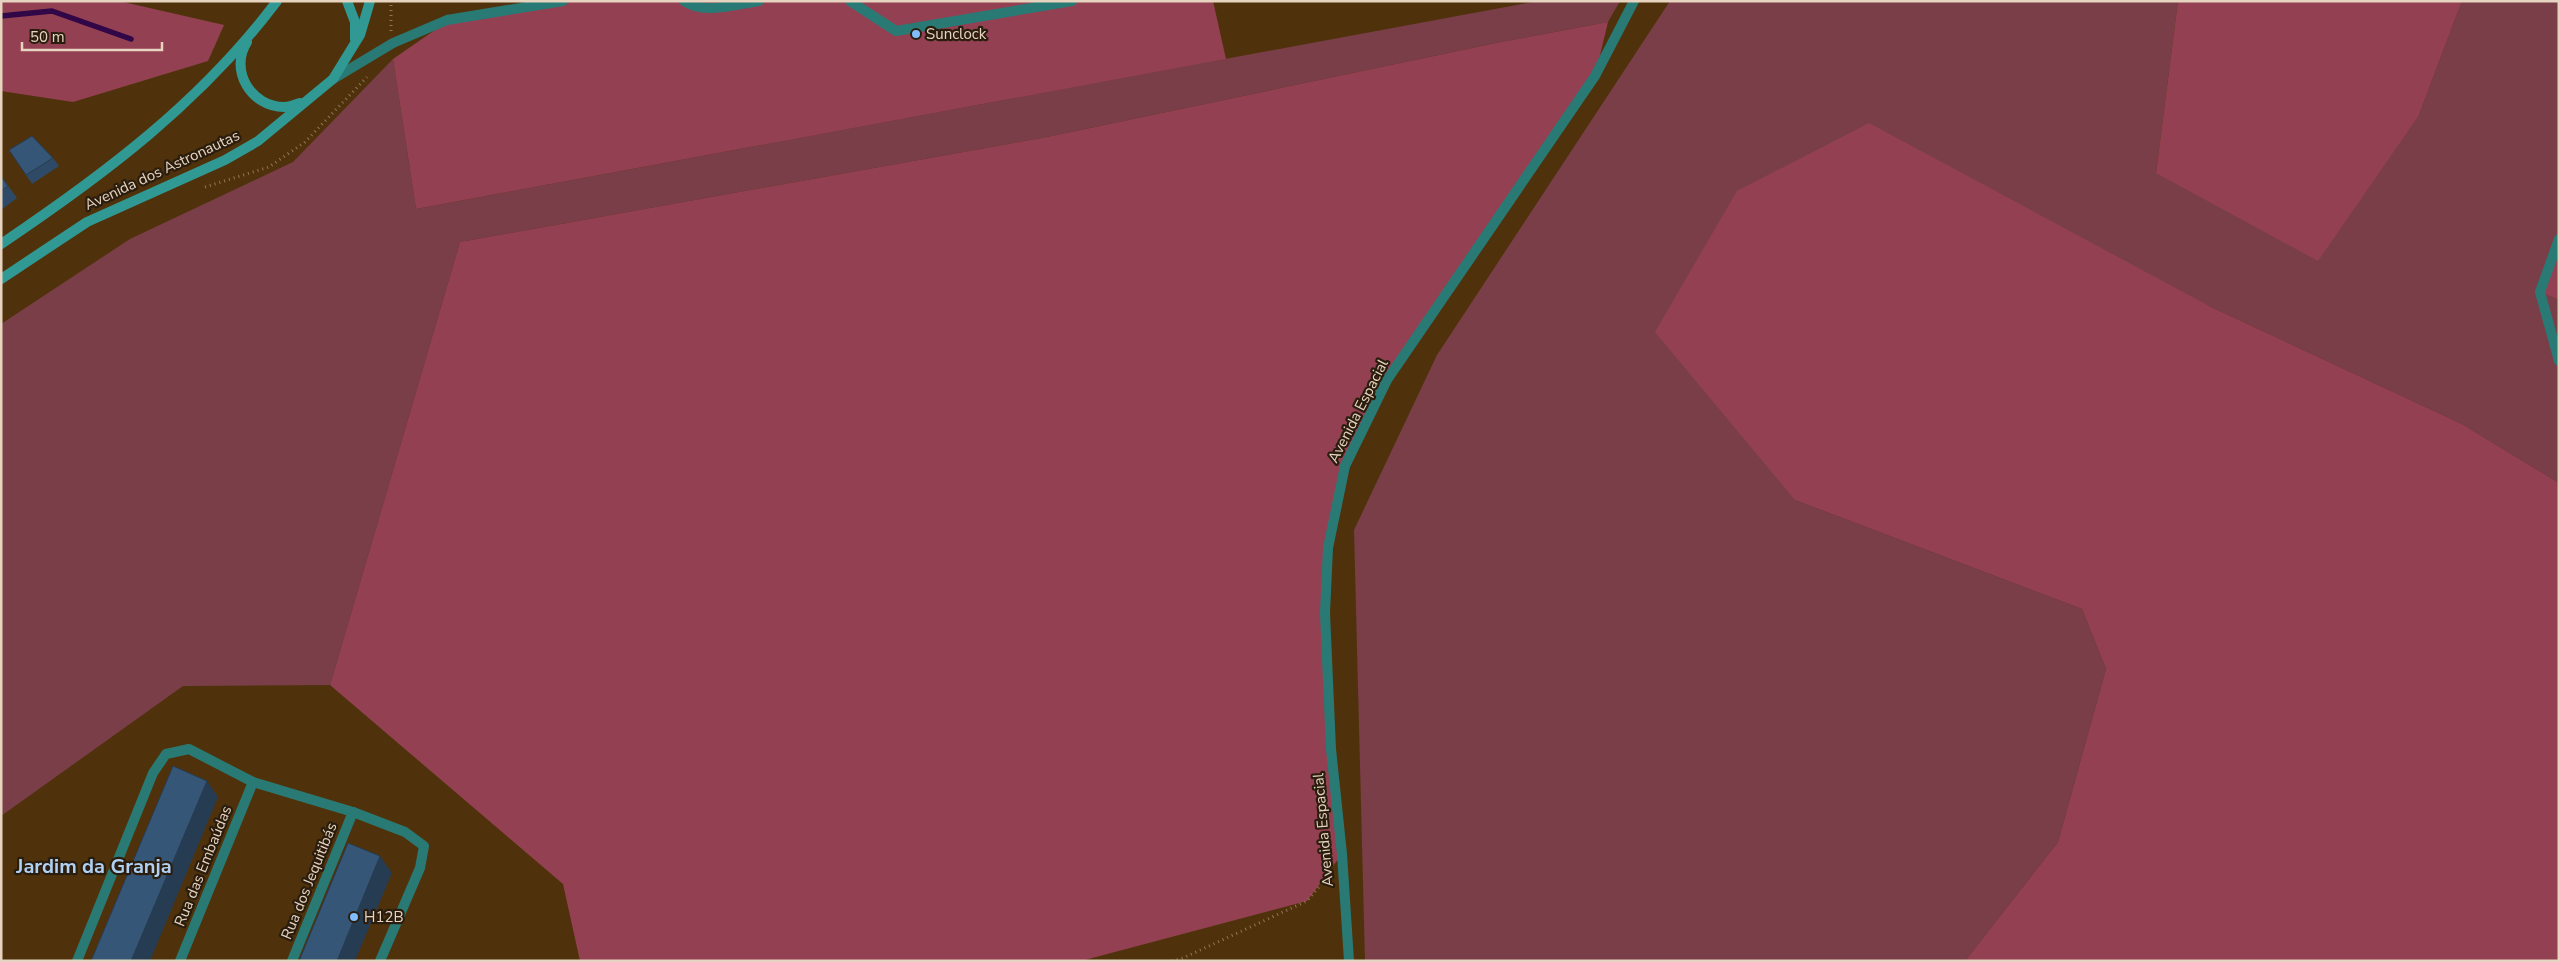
<svg xmlns="http://www.w3.org/2000/svg" width="2560" height="962" viewBox="0 0 2560 962" font-family="'Nunito Sans',sans-serif">
<rect width="100%" height="100%" fill="#4f320b"/>
<g fill="#7a3e49">
<polygon points="1538,1 1620,1 1608,22 1496,43 1047,137 460,242 330,685 183,686 1,816 1,324 130,239 293,162 393,59 416,209"/>
<polygon points="1670,1 2178,1 2156,173 2419,115 2462,1 2559,1 2559,239 2540,292 2559,300 2559,483 2462,424 2209,306 1795,500 2082,609 2106,669 2058,842 1965,961 1365,961 1354,530 1437,355"/>
</g>
<g fill="#934152">
<polygon points="1,1 119,1 224,25 208,61 73,102 1,91"/>
<polygon points="575,1 1213,1 1226,59 416,209 393,59 448,21"/>
<polygon points="2178,1 2462,1 2419,115 2318,261 2156,173"/>
<polygon points="1608,22 1595,76 1387,380 1345,466 1328,548 1325,613 1342,854 1307,901 1081,961 580,961 563,884 330,685 460,242 1047,137 1496,43"/>
<polygon points="1869,123 2209,306 2462,424 2559,483 2559,961 1965,961 2058,842 2106,669 2082,609 1795,500 1655,332 1737,191"/>
<polygon points="2559,239 2559,300 2540,292"/>
</g>
<g fill="none" stroke-linecap="round" stroke-linejoin="round">
<polyline stroke="#310748" stroke-width="5.5" points="1,16 52,11 131,39"/>
<g stroke="#8f7758" stroke-width="3" stroke-dasharray="1 4" stroke-linecap="butt">
<polyline points="391,31 391,1"/>
<polyline points="205,187 269,167 305,142 367,77"/>
<polyline points="1172,961 1183,958 1307,901 1329,875"/>
</g>
<g stroke="#297a75" stroke-width="10">
<path d="M684,1C703,15 737,4 759,1"/>
<polyline points="850,1 896,31 1072,1"/>
<polyline points="333,79 393,43 447,20 563,1"/>
<polyline points="2559,239 2540,292 2559,361"/>
<polyline points="77,961 153,773 166,754 189,749 253,782 353,812 405,832 424,846 420,868 380,961"/>
<polyline points="180,961 253,782"/>
<polyline points="292,961 353,812"/>
<polyline points="1349,961 1342,854 1331,749 1325,613 1328,548 1345,466 1387,380 1595,76 1634,1"/>
</g>
<g stroke="#319994" stroke-width="10">
<polyline points="347,1 355,22 355,39"/>
<path d="M247,42C229,70 251,107 284,107C289,107 295,105 300,103"/>
<path d="M1,244C105,174 201,102 277,1"/>
<polyline points="1,279 87,222 225,160 258,141 333,79 360,35 370,1"/>
</g>
</g>
<g fill="#2e4a66">
<polygon points="53,158 59,166 32,184 26,175"/>
<polygon points="1,176 17,198 1,210"/>
</g>
<g fill="#263c53">
<polygon points="207,781 218,797 150,961 131,961"/>
<polygon points="380,856 392,873 355,961 337,961"/>
</g>
<g fill="#365677" stroke="#263c53">
<polygon points="32,136 53,158 26,175 9,150"/>
<polygon points="1,176 8,186 1,191"/>
<polygon points="173,766 207,781 131,961 91,961"/>
<polygon points="348,843 380,856 337,961 299,961"/>
</g>
<g fill="#80bdfa" stroke="#2a1d0e" stroke-width="2">
<circle cx="916" cy="34" r="5"/>
<circle cx="354" cy="917" r="5"/>
</g>
<g text-anchor="middle" dominant-baseline="central" stroke-width="4.5" stroke-linejoin="round" paint-order="stroke">
<g font-size="15" fill="#e6d4c0" stroke="#2a1d0e" text-anchor="start">
<text x="926" y="34">Sunclock</text>
<text x="364" y="917">H12B</text>
</g>
<g font-size="15" fill="#e6d4c0" stroke="#2a1d0e">
<text transform="translate(162 170) rotate(-25)">Avenida dos Astronautas</text>
<text transform="translate(1358 411) rotate(-63)">Avenida Espacial</text>
<text transform="translate(1323 830) rotate(-95)">Avenida Espacial</text>
<text transform="translate(203 866) rotate(-68)">Rua das Embaúdas</text>
<text transform="translate(309 881) rotate(-68)">Rua dos Jequitibás</text>
</g>
<g font-size="20" font-weight="bold" fill="#b0d1f4" stroke="#2a1d0e">
<text x="94" y="866">Jardim da Granja</text>
</g>
</g>
<rect width="2560" height="962" fill="none" stroke="#e6d4c0" stroke-width="5"/>
<path d="M22 42v8h140v-8" fill="none" stroke="#e6d4c0" stroke-width="2.5"/>
<text x="30" y="42" font-size="15" fill="#e6d4c0" stroke="#2a1d0e" stroke-width="4" paint-order="stroke">50 m</text>
</svg>
